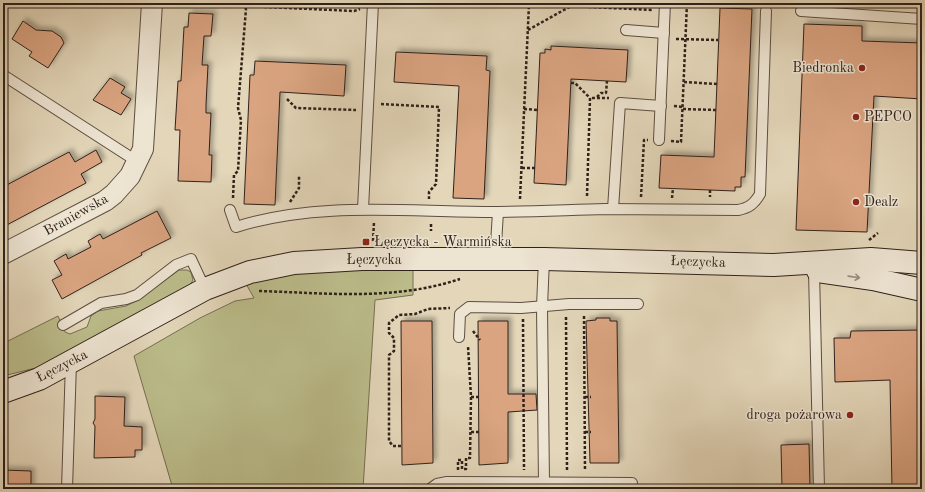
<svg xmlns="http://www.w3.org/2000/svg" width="925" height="492" viewBox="0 0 925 492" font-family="'Old Standard TT',serif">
<defs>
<filter id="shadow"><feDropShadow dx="3.5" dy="-3.5" stdDeviation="2" flood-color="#0004"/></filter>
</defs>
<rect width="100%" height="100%" fill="#e3d6b9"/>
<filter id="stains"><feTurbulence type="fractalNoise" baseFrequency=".005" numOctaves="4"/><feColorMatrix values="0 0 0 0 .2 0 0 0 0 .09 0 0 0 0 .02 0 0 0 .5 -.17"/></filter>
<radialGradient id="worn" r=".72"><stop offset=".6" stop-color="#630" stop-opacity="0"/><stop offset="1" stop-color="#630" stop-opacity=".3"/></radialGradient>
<g fill="#bbbc8a" stroke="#766e52">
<polygon points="413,268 413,295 375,300 363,489 173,489 134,356 200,318 235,301 254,298 245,282 291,272"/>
<polygon points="179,270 187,270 191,272 193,280 190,285 48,365 3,376 3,337 6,342 58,316 65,332 70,334 87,327 91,316 98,311 126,306 138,300"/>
</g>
<g fill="#daa481" stroke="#30211a" filter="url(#shadow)">
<polygon points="720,8 752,9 745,177 741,177 741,187 735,187 735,191 659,188 661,155 714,157"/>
<polygon points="189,13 213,14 211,36 204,36 202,65 208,65 206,105 206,113 211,113 209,155 212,155 211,182 178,181 180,130 175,130 178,81 181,81 184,27 188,27"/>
<polygon points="23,21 36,30 52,31 61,37 64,43 48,68 29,56 32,52 12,39"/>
<polygon points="804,24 862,26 862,41 922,43 922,99 874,96 867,232 796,230"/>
<polygon points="551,46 628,50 626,82 571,79 566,185 534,183 540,53 545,53 545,49 551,50"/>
<polygon points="396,52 487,56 486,70 490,71 484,199 453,198 459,86 394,82"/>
<polygon points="255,61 346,65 344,96 280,92 275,205 244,204 250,75 254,75"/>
<polygon points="110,78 125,87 121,93 131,99 121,115 93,100"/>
<polygon points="96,150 102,162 81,174 86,183 3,227 3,187 69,152 75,162"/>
<polygon points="157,211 171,238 141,253 142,255 62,299 52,280 62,275 54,261 66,254 68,259 91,247 88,241 100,234 103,239"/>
<polygon points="596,318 610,318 610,321 617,321 619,463 590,463 586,321 596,320"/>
<polygon points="401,321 432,321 433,463 402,465"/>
<polygon points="478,321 508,321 508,394 536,394 537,410 508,412 508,463 479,465"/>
<polygon points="922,330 922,489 892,489 890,380 835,382 834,338 850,338 851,331"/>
<polygon points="95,396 125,397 124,426 142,427 142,450 135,450 135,457 94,458 95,426 93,423 95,419"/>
<polygon points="809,444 810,489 782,489 781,445"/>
<polygon points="3,470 31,471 31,489 3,489"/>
</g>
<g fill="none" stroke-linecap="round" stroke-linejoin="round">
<g stroke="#5d4e42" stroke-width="12">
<g id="lane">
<polyline points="801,11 922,19"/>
<polyline points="626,30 664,33"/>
<polyline points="3,75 138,162"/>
<polyline points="659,140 665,3"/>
<polyline points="363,209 373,3"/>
<polyline points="613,209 620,103 661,106"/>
<path d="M230,210L236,227C318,201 405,212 489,212C528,212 566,210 605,209C649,209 694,210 738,210C749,208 754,204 760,194L766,11"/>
<polyline points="544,259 542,307 544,483"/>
<polyline points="495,260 498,212"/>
<polyline points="814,271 819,489"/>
<polyline points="63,325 101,303 126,299 137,295 176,265 191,259 205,289"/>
<polyline points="459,337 460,314 469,307 521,308 569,304 638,304"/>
<polyline points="67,489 71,362"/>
<polyline points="430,489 437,484 447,482 632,483"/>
</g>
</g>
<g stroke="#5d4e42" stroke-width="22">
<polyline id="street" points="3,254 105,201 114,194 130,176 143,149 152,3"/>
</g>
<g stroke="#30211a" stroke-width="24">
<g id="secondary">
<polyline points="818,271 873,279 922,290"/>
<polyline points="3,392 39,379 205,289 250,272 294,263 362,259 544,259 774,265 871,259 922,263"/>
</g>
</g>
<g stroke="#30211a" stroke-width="2.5" stroke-dasharray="3 2" stroke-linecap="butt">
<polyline points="244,6 354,11 360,9"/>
<polyline points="610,8 610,3"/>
<polyline points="528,30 571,6 572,3"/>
<polyline points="676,39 718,40"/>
<polyline points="684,82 717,84"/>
<polyline points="571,83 575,83 590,98"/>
<polyline points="597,97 601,93 606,93 607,81"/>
<polyline points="287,99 296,108 356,110"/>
<polyline points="381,104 439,107 436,184 429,192 429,199"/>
<polyline points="674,106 683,107"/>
<polyline points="524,109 538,110"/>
<polyline points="683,109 716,110"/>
<polyline points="671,141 681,142 687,3"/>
<polyline points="522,168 535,168"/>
<polyline points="710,190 710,197"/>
<polyline points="587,196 590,98 609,98"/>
<polyline points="641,197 644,140 648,140"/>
<polyline points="233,198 234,175 238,171 241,120 238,108 246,9 241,3"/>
<polyline points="672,198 673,188"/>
<polyline points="520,199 529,4 652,10"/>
<polyline points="290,202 299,188 299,176"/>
<polyline points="431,224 431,231"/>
<polyline points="869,240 878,233"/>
<polyline points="373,241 374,222"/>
<path d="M259,291C328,293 393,301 460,279"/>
<polyline points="584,316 585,471"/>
<polyline points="566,317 567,470"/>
<polyline points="523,319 524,470"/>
<polyline points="473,331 480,340"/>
<polyline points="471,397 480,397"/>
<polyline points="585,397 591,397"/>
<polyline points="471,432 480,432"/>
<polyline points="585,432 591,432"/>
<polyline points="401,446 393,446 389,441 389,355 394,351 394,338 389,333 389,323 399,315 415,314 428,309 450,308"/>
<polyline points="458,470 458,460 462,460 462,469 466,469 466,458 470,458 471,397 468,346"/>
</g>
<use href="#lane" stroke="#ede4d2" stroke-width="10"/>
<use href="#street" stroke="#ede4d2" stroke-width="20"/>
<use href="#secondary" stroke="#ede4d2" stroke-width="22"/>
</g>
<defs><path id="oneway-shaft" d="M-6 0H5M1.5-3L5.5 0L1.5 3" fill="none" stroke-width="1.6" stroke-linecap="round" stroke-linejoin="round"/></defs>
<use stroke="#988c7f" href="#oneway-shaft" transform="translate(854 277) rotate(8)"/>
<g fill="#8f2418" stroke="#ede4d2" stroke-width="1.5">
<circle cx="862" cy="68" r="4"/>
<circle cx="856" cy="117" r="4"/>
<circle cx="856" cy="202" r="4"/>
<rect x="362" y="238" width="8" height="8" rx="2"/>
<circle cx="850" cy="415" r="4"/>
</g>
<g text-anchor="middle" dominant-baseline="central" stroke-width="3" stroke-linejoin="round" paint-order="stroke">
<g font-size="14" fill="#30211a" stroke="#ede4d2" text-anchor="start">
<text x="854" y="68" text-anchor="end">Biedronka</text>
<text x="864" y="117">PEPCO</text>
<text x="864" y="202">Dealz</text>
<text x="374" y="242">Łęczycka - Warmińska</text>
<text x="842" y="415" text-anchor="end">droga pożarowa</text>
</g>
<g font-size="14" fill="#30211a" stroke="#ede4d2">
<text transform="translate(76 215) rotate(-29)">Braniewska</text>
<text x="374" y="260">Łęczycka</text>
<text transform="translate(698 262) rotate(2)">Łęczycka</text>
<text transform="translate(62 366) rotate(-27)">Łęczycka</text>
</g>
</g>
<rect width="925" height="492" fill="none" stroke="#e3d6b9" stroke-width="16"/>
<rect x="4" y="4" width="917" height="484" fill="none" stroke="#30211a" stroke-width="2"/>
<rect x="8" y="8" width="909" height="476" fill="none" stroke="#30211a"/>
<rect width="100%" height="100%" filter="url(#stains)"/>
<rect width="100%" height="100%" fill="url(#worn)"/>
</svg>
